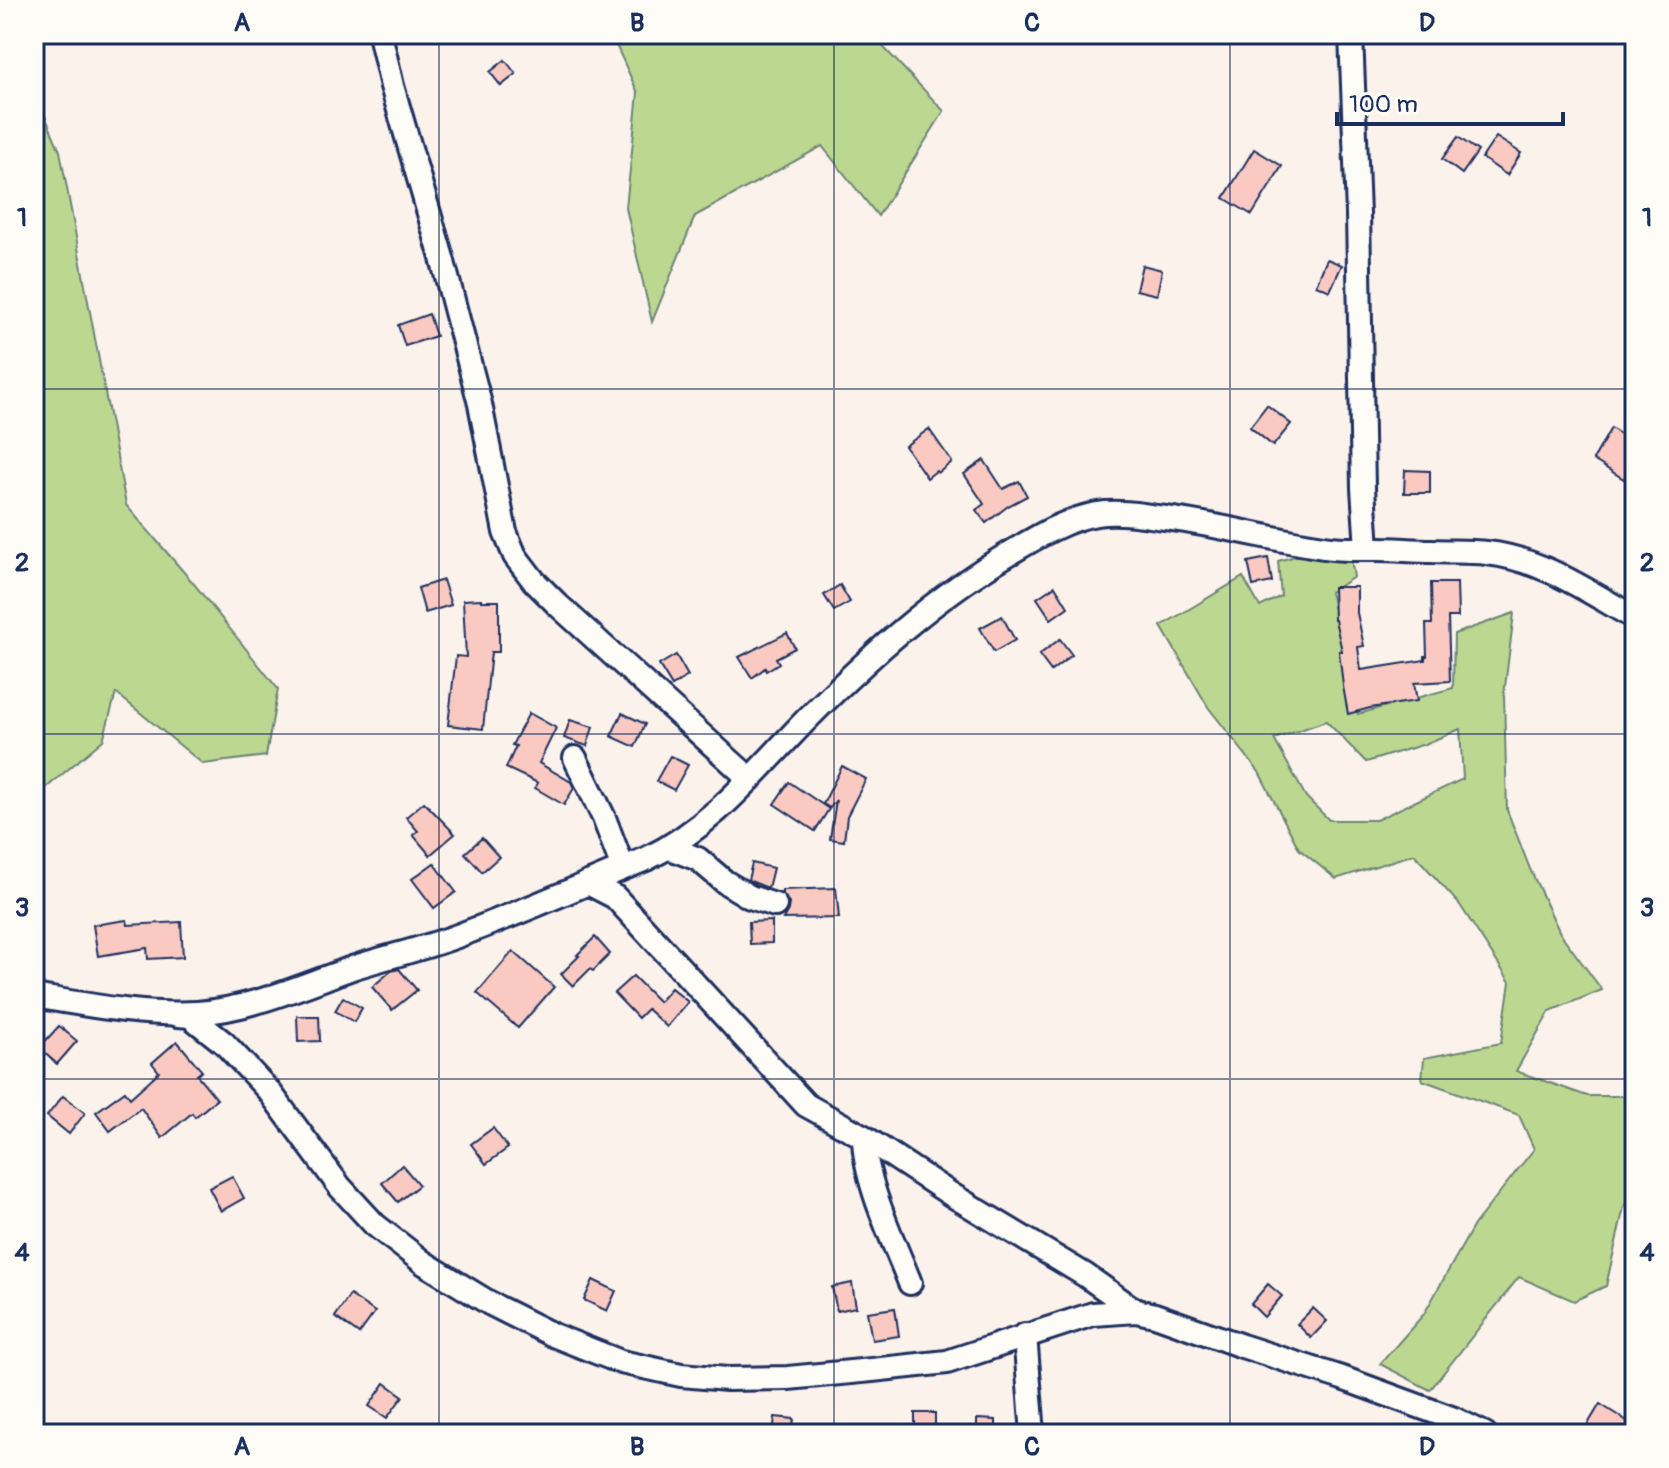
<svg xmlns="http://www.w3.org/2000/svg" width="1669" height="1468" viewBox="0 0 1669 1468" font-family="Pangolin,sans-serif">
<rect width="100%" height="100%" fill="#fcf2ec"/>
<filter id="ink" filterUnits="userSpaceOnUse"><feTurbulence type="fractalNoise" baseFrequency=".0125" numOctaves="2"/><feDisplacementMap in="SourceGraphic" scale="16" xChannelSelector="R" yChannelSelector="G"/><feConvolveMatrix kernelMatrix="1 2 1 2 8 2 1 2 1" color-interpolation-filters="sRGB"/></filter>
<g filter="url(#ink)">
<g fill="#bcd890" stroke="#6c8477" stroke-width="2" fill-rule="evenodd">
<polygon points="611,34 871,34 944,111 878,216 822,146 695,216 652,322 626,208 638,93"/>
<polygon points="34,90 60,151 126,505 194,584 278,689 266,756 203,764 116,693 103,740 34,798"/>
<path d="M1348,541L1354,577L1330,592L1358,714L1453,688L1454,634L1514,613L1504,695L1507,810L1530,869L1560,933L1602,990L1550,1011L1516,1071L1587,1096H1635V1183L1624,1207L1606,1286L1574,1301L1519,1277L1430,1390L1380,1364L1424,1314L1474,1225L1534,1149L1519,1115L1422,1080L1424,1058L1501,1043L1510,982L1460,905L1414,854L1336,879L1299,849L1259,772L1208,707L1161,626L1243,577L1260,607L1281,596L1278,561ZM1326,721L1366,762L1425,744L1460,729L1463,779L1376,820H1329L1306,797L1274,739Z"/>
</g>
<g fill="#facac2" stroke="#1b2f5e" stroke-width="2">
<polygon points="505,60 516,74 501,86 490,72"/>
<polygon points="1458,137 1478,151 1462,174 1442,159"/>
<polygon points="1496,137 1521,153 1507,175 1482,158"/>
<polygon points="1254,149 1282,166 1252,215 1224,198"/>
<polygon points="1327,259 1342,265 1330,291 1316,285"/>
<polygon points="1142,265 1162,270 1157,295 1136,290"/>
<polygon points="429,314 436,336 405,346 398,325"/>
<polygon points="1267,405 1291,424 1273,446 1250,427"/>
<polygon points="1611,428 1635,444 1635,461 1624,479 1593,460"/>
<polygon points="929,429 952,462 938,473 936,471 927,478 905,446"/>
<polygon points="984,460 1003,489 1019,481 1027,496 1008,506 986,523 976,510 984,504 964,474"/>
<polygon points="1405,470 1430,471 1430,493 1404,493"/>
<polygon points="1268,558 1272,582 1253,586 1248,562"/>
<polygon points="443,580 451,605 425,613 418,588"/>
<polygon points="1431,583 1457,583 1458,617 1448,617 1450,681 1414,683 1417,701 1370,708 1348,714 1343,686 1339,651 1342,651 1335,620 1334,620 1333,587 1357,587 1357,613 1364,646 1358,647 1361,670 1425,660 1425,656 1427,656 1426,624 1432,624"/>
<polygon points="840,585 850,602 834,611 824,595"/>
<polygon points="1055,586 1068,607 1051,619 1037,598"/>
<polygon points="481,599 481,601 499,601 499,652 491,652 483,729 448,725 456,656 466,657 463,600"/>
<polygon points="1002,616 1015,640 994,652 980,628"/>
<polygon points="787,633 795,648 776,658 779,663 766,671 765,668 752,678 739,657"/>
<polygon points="1060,639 1072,655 1051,671 1039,655"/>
<polygon points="676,655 688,676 672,686 659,665"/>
<polygon points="529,713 556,728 539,763 571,782 574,788 564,805 535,788 538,783 506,768 516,746 512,745"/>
<polygon points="622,713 645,724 635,747 611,736"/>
<polygon points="570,720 593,727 587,746 564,738"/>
<polygon points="670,756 688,765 674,790 656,781"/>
<polygon points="842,766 866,779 847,816 844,841 830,839 836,800 830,808 823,804"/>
<polygon points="789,782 829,809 815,831 774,804"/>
<polygon points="424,802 455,834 430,855 413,835 418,831 406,817"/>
<polygon points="482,838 499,857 482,872 465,853"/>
<polygon points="434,863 456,892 434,908 412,879"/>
<polygon points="752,863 773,868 768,888 748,880"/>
<polygon points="836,888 839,918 783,919 788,910 789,903 782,893 782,890"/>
<polygon points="127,920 128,925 181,922 183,957 148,959 147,948 98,956 93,925"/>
<polygon points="772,921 772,943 750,944 749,922"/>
<polygon points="595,937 610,954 593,971 590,969 573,986 561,974 579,956 577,955"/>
<polygon points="513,951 554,987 518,1028 477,993"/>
<polygon points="399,969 417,990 392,1010 372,987 391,971"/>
<polygon points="633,976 659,1002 671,988 688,1002 667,1027 647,1009 638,1018 614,993"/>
<polygon points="343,997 362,1008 354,1022 335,1011"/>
<polygon points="297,1016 319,1016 320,1041 298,1042"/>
<polygon points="59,1026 77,1041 57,1064 39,1048"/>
<polygon points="177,1041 202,1071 197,1075 217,1099 195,1117 192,1113 162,1138 141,1108 110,1131 96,1112 125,1091 130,1098 159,1072 152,1063"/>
<polygon points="63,1096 85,1113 69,1134 47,1116"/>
<polygon points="493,1128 508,1148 486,1164 471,1144"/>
<polygon points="402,1165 419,1185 398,1202 382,1183"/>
<polygon points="232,1176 244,1198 221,1211 209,1188"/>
<polygon points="593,1280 616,1291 607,1311 584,1300"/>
<polygon points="852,1283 856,1307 837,1311 832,1287"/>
<polygon points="1268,1284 1282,1296 1264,1317 1251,1304"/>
<polygon points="350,1295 375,1312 359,1334 335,1317"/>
<polygon points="895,1308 899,1336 872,1340 867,1312"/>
<polygon points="1313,1308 1327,1321 1311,1338 1297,1324"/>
<polygon points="385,1383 403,1396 387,1418 369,1406"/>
<polygon points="1600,1404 1630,1423 1624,1434 1582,1434"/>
<rect x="915" y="1413" width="20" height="21"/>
<polygon points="775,1417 794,1419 792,1434 773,1434"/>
<polygon points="977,1419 996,1420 996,1434 977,1434"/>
</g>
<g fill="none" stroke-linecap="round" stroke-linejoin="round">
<g stroke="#1b2f5e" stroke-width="28">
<g id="minor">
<polyline points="380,34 392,86 442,258 480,404 505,532 515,556 534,581 558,605 750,779"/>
<polyline points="1351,34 1358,214 1363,488 1367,549"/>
<polyline points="575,758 604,818 623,868"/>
<polyline points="670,848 698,859 725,882 750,897 775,905"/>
<polyline points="588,883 615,897 806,1105 864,1137 952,1195 1085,1275 1136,1311"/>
<path d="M34,996C88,1005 143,1016 197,1013C252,1009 304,985 355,967C390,956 426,948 460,935C523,912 584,884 646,859C713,827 758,769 809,717C870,656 935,597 1010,553C1037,537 1066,519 1097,514C1117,511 1137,514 1157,517C1214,523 1268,539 1324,547C1341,550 1360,549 1378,549C1396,549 1414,551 1432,551C1450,552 1469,551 1487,553C1542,559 1587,591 1635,618"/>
<polyline points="178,1015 190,1016 224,1043 269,1091 340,1187 375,1225 424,1263 491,1304 553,1335 621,1362 681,1375 727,1379 788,1378 872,1370 947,1362 1093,1314 1136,1311 1155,1315 1242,1346 1342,1378 1454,1419 1485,1434"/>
<path d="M864,1137C864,1181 894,1242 910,1283"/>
<polyline points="1025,1335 1033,1434"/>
</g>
</g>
<use href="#minor" stroke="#fdfcf7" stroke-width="22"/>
</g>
</g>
<path fill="none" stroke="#1b2f5e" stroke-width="2" stroke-opacity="0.55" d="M439,34V1434M834,34V1434M1230,34V1434M34,389H1635M34,734H1635M34,1079H1635"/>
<rect width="1669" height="1468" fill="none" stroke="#fdfcf7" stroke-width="88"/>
<path d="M1337 112v12h226v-12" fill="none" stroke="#1b2f5e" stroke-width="4"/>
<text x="1349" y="112" font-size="24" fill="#1b2f5e" stroke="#fdfcf7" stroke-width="6" paint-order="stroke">100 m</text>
<rect x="44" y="44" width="1581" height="1380" fill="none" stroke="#1b2f5e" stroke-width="3"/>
<g font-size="26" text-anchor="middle" font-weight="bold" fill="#1b2f5e">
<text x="242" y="31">A</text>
<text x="637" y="31">B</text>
<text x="1032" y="31">C</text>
<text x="1427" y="31">D</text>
<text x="22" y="226">1</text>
<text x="1647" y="226">1</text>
<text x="22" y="571">2</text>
<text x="1647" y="571">2</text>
<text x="22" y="916">3</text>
<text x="1647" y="916">3</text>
<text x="22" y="1261">4</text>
<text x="1647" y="1261">4</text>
<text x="242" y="1455">A</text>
<text x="637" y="1455">B</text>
<text x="1032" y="1455">C</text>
<text x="1427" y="1455">D</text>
</g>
</svg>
